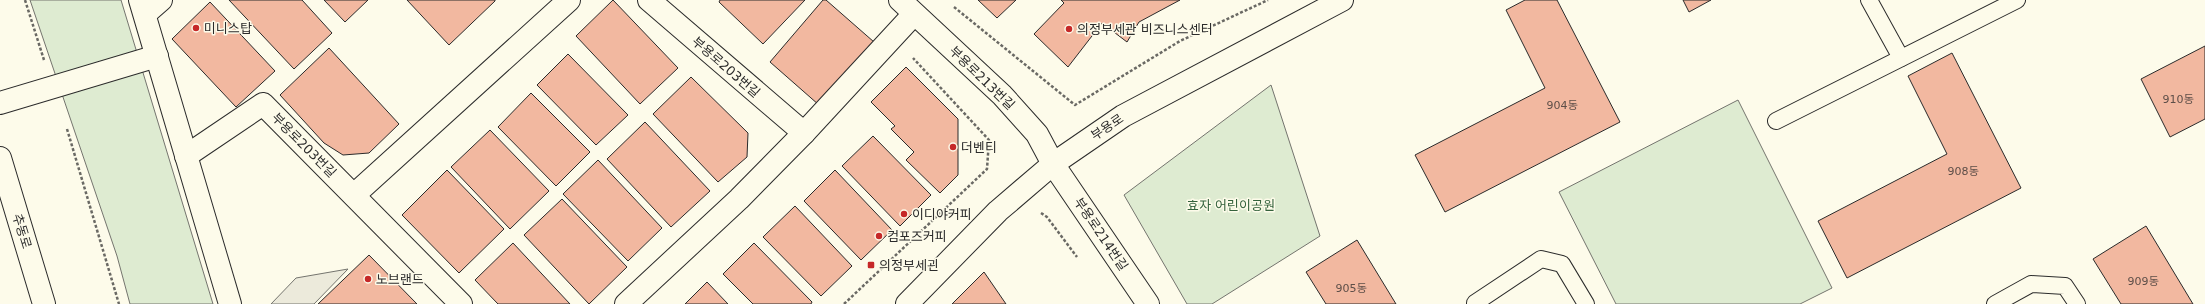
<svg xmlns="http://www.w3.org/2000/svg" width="2205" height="304" viewBox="0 0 2205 304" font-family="'DejaVu Sans','Noto Sans KR',sans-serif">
<rect width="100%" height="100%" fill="#fdfbea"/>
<g fill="#deebd1" stroke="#74746e">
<polygon points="30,0 121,0 213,304 130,304 117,256"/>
<polygon points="1271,85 1320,236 1212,304 1187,304 1124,195"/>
<polygon points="1738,100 1832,288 1800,304 1616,304 1559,192"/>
</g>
<polygon fill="#eceadb" stroke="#74746e" points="348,269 314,304 271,304 296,278"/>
<g fill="#f2b8a0" stroke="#2b2b2b">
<polygon points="229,0 302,0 332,33 294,69"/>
<polygon points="324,0 368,0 345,22"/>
<polygon points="407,0 495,0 495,1 449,45"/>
<polygon points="613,0 678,68 640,104 576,36"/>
<polygon points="720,0 805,0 763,44 719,2"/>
<polygon points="823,0 826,0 874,42 819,105 770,62"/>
<polygon points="978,0 1016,0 997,18"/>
<polygon points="1061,0 1180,0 1139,22 1127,42 1102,23 1068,67 1034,34 1064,3"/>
<polygon points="1525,0 1557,0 1620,122 1445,212 1415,155 1545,88 1506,10"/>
<polygon points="1683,0 1711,0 1689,12"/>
<polygon points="210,2 275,71 236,107 172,39"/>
<polygon points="2205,46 2205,119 2170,137 2141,79"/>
<polygon points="329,48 399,124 369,153 343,155 324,143 280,95"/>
<polygon points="1952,53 2021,188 1847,278 1818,221 1947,154 1908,76"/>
<polygon points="568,54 628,115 596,145 537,85"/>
<polygon points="906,67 958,119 958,175 940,193 906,160 914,152 891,129 895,126 871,102"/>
<polygon points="691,77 748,133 747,157 718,182 653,114"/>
<polygon points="531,93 590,152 556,186 498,127"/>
<polygon points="645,122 710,191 671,227 607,159"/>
<polygon points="490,130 549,191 510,229 451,167"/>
<polygon points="873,136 931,195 900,226 842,166"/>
<polygon points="598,160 662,228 628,261 563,194"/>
<polygon points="447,170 504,229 459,273 402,215"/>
<polygon points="835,170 892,230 861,260 804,201"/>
<polygon points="562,199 627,267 589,304 524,235"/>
<polygon points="795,206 852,266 821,296 763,237"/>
<polygon points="2146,226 2193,304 2121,304 2093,259"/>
<polygon points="1357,240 1396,304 1326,304 1306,272"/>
<polygon points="513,243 570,304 498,304 475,280"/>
<polygon points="754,243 812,302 811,304 753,304 723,274"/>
<polygon points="369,255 417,304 318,304"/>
<polygon points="984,272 1006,304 952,304"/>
<polygon points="707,282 728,304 685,304"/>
</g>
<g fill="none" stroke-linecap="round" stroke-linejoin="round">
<g stroke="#2b2b2b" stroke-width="18">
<g id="service">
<polyline points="1869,0 1901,58"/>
<polyline points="1776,121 2017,0"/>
<polyline points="1476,304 1475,303 1541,259 1562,264 1586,304"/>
<polyline points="1995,304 2031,284 2065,286 2077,304"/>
</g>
</g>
<g stroke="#2b2b2b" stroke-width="24">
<g id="minor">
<polyline points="140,0 230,304"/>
<polyline points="649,0 804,133"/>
<polyline points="900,0 1002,95 1037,134 1053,164 1148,304"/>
<polyline points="145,14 161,0"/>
<polyline points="0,103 157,56"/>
<polyline points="186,156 263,104 461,304"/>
<polyline points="0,158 44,304"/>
<polyline points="354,195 569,0"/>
<polyline points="626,304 739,199 804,133 914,14"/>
<polyline points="907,304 998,211 1053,164 1123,116 1342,0"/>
</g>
</g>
<g stroke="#6a6964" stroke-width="2.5" stroke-dasharray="3 2" stroke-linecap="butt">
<polyline points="25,0 44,60"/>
<polyline points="954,7 1075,105 1180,41 1268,0"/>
<polyline points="67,129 119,304"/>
<polyline points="1041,213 1047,217 1077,257"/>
<polyline points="844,304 987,169 989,140 913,58"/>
</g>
<use href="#service" stroke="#fdfbea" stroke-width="16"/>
<use href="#minor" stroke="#fdfbea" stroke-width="22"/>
</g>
<g fill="#c62828" stroke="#fdfbea" stroke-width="1.5">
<circle cx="196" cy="28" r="4"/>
<circle cx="1069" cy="29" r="4"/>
<circle cx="953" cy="147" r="4"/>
<circle cx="904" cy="214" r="4"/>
<circle cx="879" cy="236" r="4"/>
<rect x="867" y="261" width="8" height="8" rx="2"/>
<circle cx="368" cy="279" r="4"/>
</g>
<g text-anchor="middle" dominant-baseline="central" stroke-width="3" stroke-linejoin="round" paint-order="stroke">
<g font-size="11" fill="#5d4e48">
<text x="2178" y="99">910동</text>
<text x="1562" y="105">904동</text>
<text x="1963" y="171">908동</text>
<text x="2143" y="281">909동</text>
<text x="1351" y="288">905동</text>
</g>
<g font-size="13" fill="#2b2b2b" stroke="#fdfbea" text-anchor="start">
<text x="204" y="28">미니스탑</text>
<text x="1077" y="29">의정부세관 비즈니스센터</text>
<text x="961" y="147">더벤티</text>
<text x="912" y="214">이디야커피</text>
<text x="887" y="236">컴포즈커피</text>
<text x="879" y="265">의정부세괸</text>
<text x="376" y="279">노브랜드</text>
</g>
<g font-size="13" fill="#2b2b2b" stroke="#fdfbea">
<text transform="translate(726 67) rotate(41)">부용로203번길</text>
<text transform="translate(982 78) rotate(44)">부용로213번길</text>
<text transform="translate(1107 127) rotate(-34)">부용로</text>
<text transform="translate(304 145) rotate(45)">부용로203번길</text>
<text transform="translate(22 231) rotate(73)">추동로</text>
<text transform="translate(1101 234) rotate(56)">부용로214번길</text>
</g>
<g font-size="13" fill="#34623c" stroke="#fdfbea">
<text x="1231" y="205">효자 어린이공원</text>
</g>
</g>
</svg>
